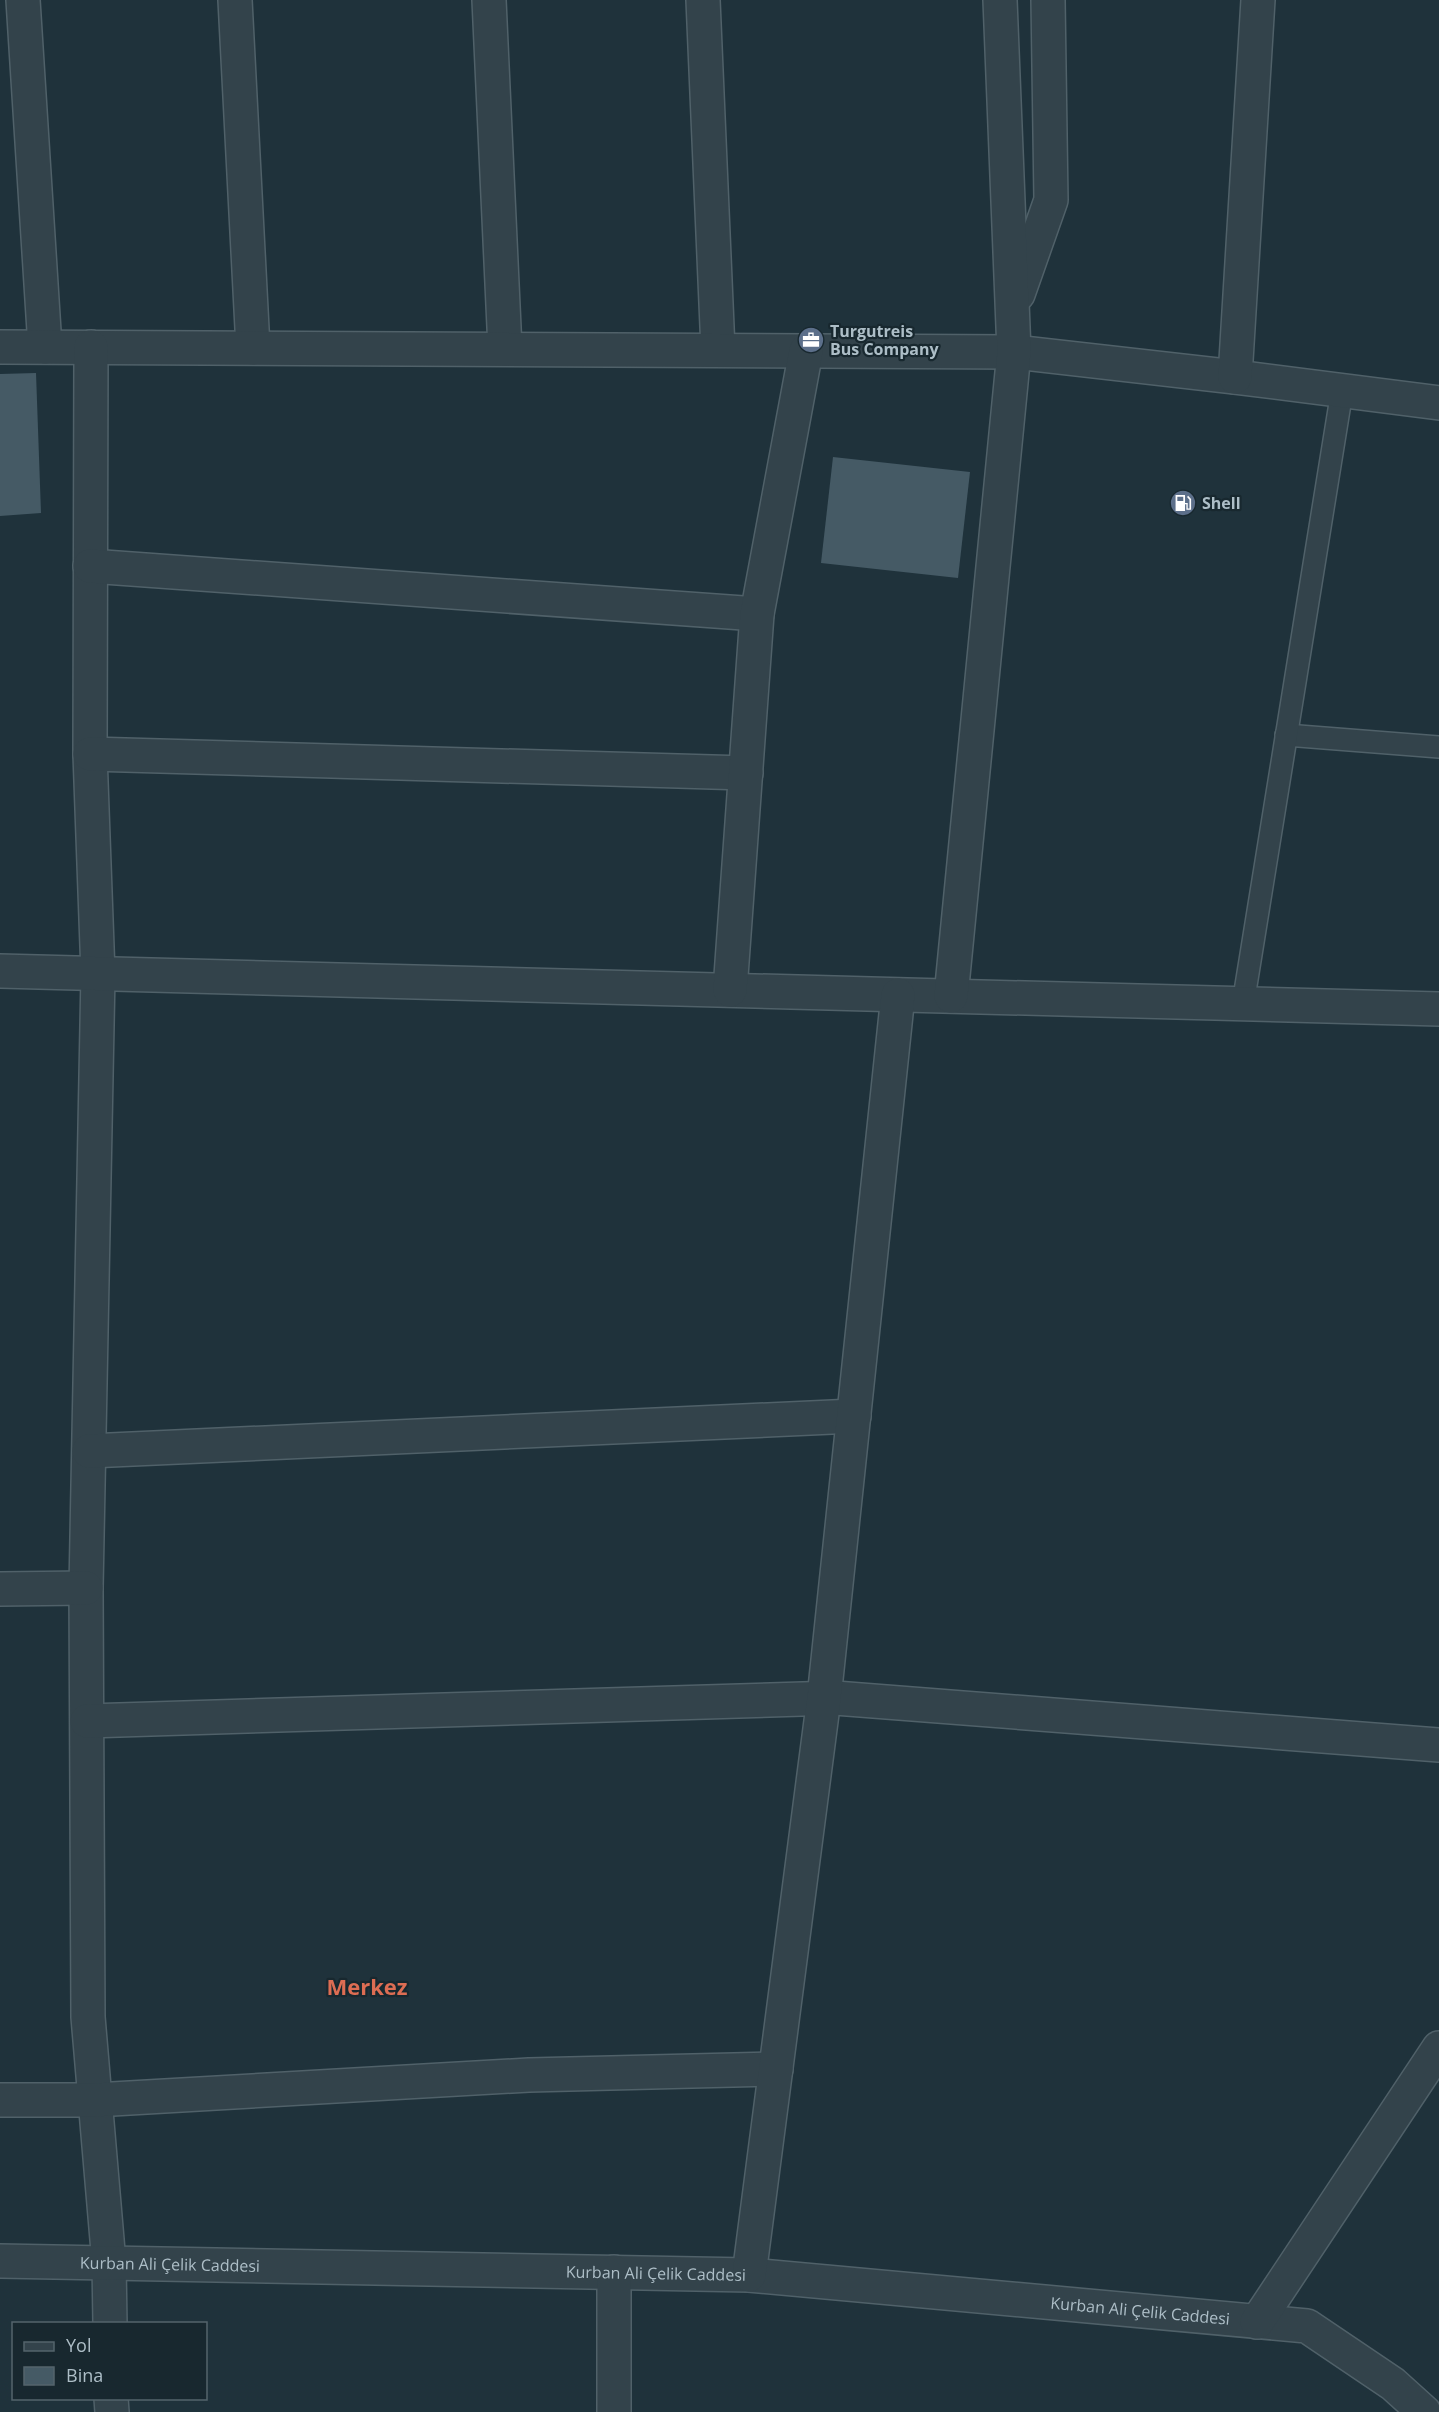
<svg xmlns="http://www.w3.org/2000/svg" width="1439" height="2412" viewBox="0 0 1439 2412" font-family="'Open Sans',sans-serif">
<rect width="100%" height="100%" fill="#1f323b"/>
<g fill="#455a65">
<polygon points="36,373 41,513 0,516 0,374"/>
<polygon points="833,457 970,472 958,578 821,563"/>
</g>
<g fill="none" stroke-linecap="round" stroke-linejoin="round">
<g stroke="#506169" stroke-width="24">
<g id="service">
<polyline points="1286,735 1439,747"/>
<polyline points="1243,1004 1342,391"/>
</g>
</g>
<g stroke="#506169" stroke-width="36">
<g id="minor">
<polyline points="23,0 45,347"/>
<polyline points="235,0 253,348"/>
<polyline points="489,0 505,349"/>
<polyline points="703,0 718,350"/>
<polyline points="1018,294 1051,200 1048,0"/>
<polyline points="0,347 1014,352 1235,377 1439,403"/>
<polyline points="91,347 90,754 98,974 86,1588 88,2017 109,2263 110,2324"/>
<polyline points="1235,377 1258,0"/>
<polyline points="90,566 757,614"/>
<polyline points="90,754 746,773"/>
<polyline points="0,971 1439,1009"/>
<polyline points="730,990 757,614 806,351"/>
<polyline points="951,996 1014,352 1000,0"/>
<polyline points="89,1451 854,1416"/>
<polyline points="0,1589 86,1588"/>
<polyline points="87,1721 835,1698 1439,1745"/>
<polyline points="0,2100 95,2100 529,2075 776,2069"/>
<path id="s1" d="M0,2261L749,2275L1307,2326L1393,2384L1424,2412"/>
<polyline points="749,2275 824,1698 898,995"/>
<polyline points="1257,2322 1439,2048"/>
<polyline points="111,2398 112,2412"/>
<polyline points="614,2412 614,2272"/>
</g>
</g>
<use href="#service" stroke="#33434b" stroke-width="21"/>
<use href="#minor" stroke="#33434b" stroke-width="33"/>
</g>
<defs>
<g id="office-disc" transform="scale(1.35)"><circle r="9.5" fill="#5c6f8a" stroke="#18282f"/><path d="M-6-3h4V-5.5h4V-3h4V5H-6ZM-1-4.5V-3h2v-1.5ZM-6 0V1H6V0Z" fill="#fff"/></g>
<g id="fuel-disc" transform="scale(1.35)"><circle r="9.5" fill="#5c6f8a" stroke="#18282f"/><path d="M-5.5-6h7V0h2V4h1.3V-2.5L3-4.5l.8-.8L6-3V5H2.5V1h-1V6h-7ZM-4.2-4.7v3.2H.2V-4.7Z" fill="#fff"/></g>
</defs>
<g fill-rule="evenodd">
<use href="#office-disc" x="811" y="340"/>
<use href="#fuel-disc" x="1183" y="503"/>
</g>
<g text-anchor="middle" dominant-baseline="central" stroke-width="4.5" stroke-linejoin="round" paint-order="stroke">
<g font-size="16" font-weight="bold" fill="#adbec7" stroke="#18282f" text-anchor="start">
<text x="830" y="331">Turgutreis<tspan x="830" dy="18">Bus Company</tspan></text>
<text x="1202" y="503">Shell</text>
</g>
<g font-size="16" fill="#adbec7" stroke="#18282f">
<text stroke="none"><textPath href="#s1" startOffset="170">Kurban Ali Çelik Caddesi</textPath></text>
<text stroke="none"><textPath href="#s1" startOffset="656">Kurban Ali Çelik Caddesi</textPath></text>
<text stroke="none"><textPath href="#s1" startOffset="1142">Kurban Ali Çelik Caddesi</textPath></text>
</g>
<g font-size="22" font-weight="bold" fill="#dd6d53" stroke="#18282f">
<text x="367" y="1986">Merkez</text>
</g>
</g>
<rect x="12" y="2322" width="195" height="78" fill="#18282f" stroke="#54646c" stroke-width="1.5"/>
<rect x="24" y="2342" width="30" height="9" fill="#33434b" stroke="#54646c" stroke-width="1.5"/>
<text x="66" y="2352" font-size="18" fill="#adbec7">Yol</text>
<rect x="24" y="2367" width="30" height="18" fill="#455a65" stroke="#54646c" stroke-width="1.5"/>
<text x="66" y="2382" font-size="18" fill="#adbec7">Bina</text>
</svg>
